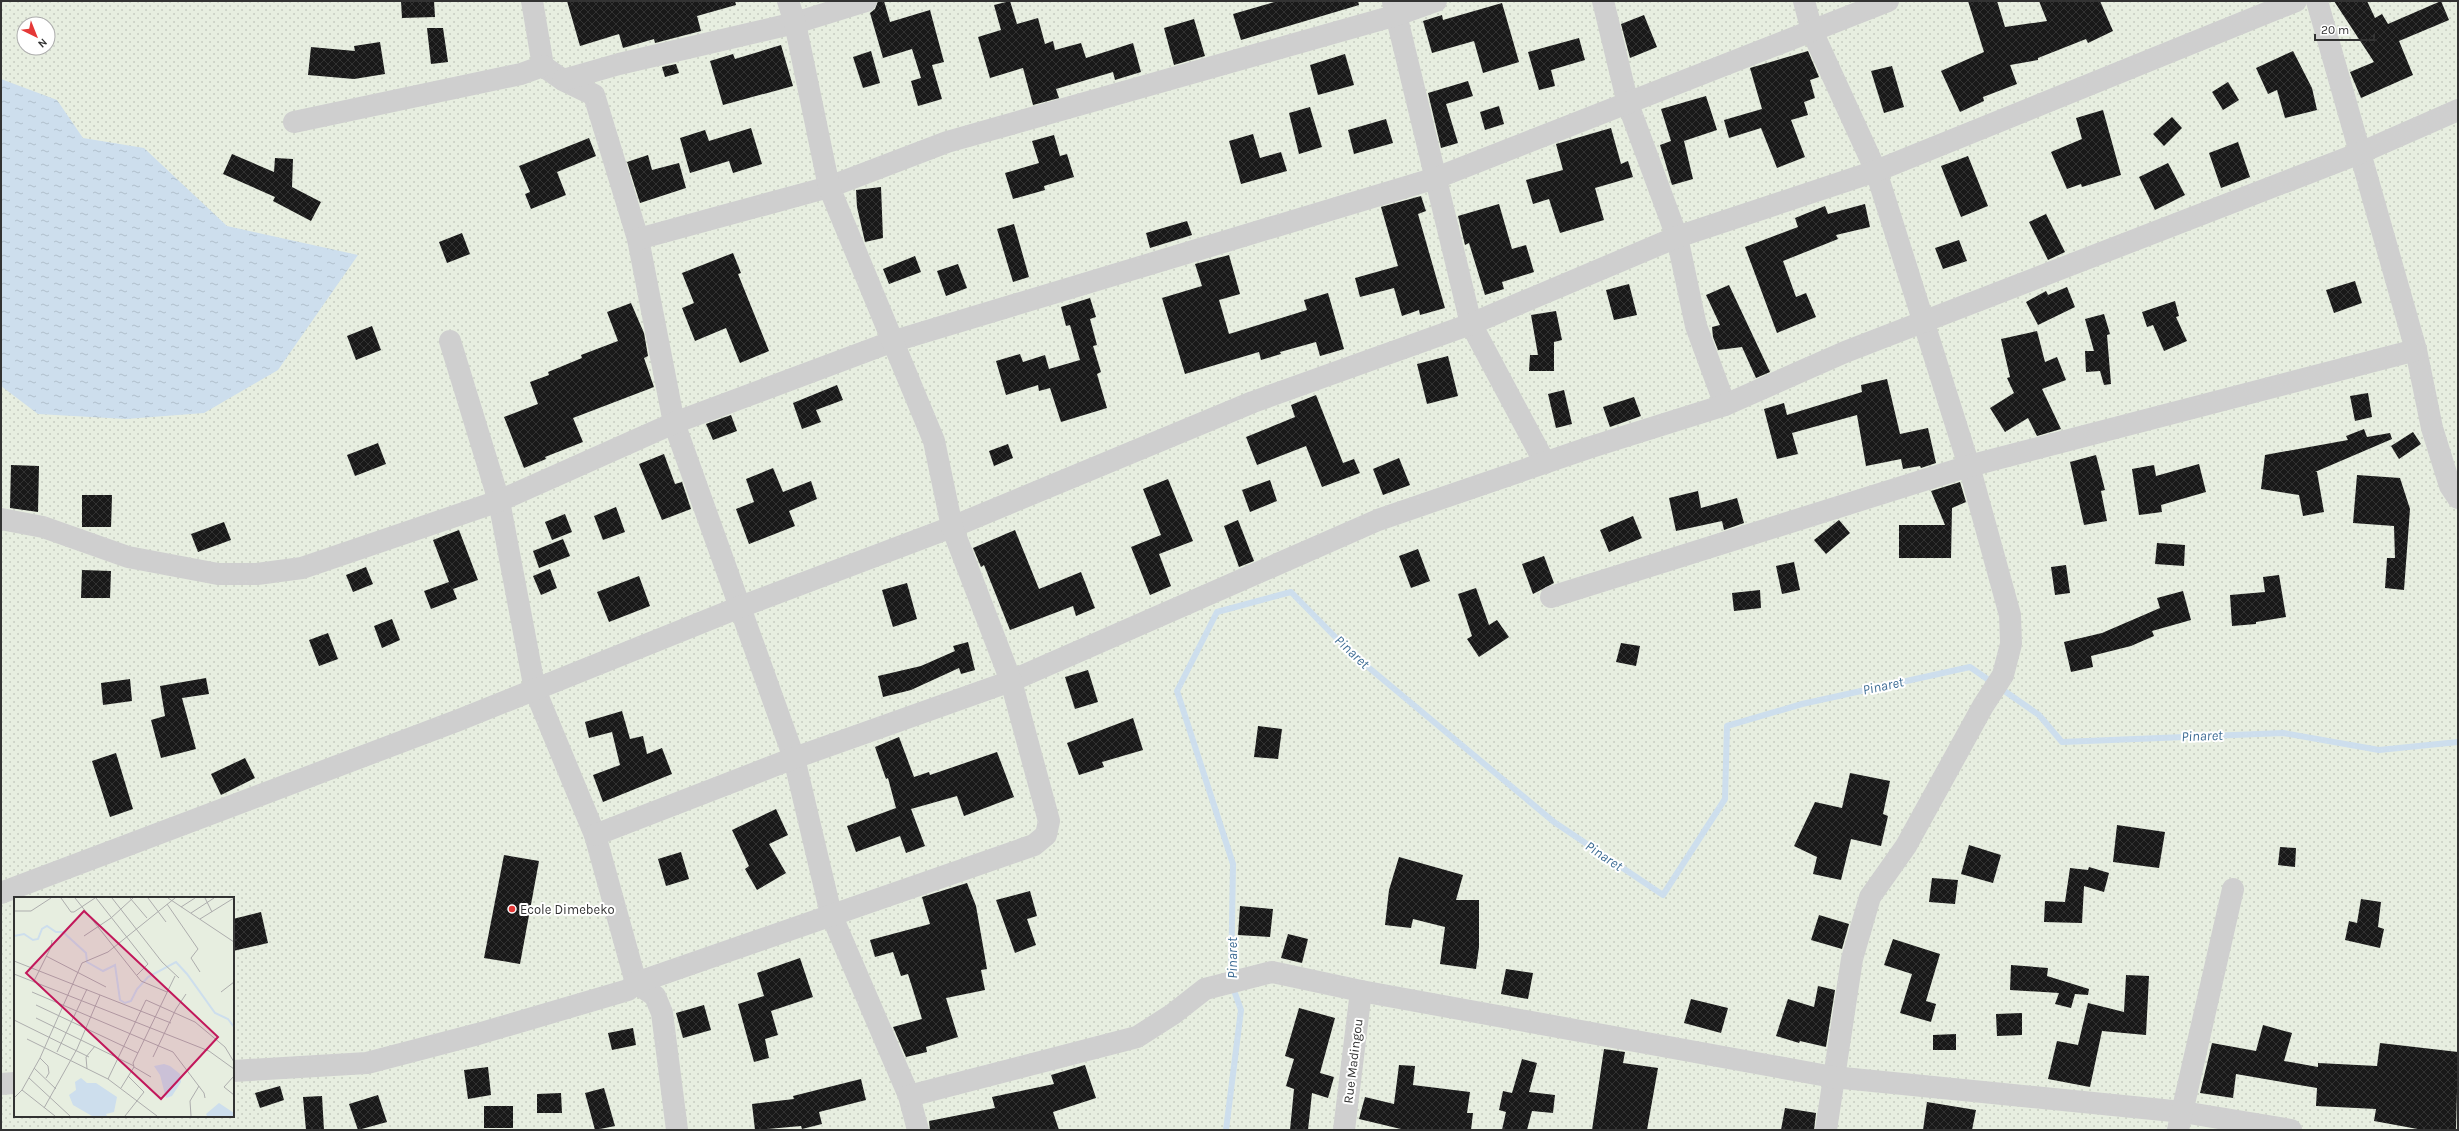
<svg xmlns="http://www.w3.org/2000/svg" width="2459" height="1131" viewBox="0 0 2459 1131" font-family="Karla,sans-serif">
<defs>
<pattern id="grass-dots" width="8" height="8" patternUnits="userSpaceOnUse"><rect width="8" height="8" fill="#e7eee0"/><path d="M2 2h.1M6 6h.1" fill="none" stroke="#c7cdc1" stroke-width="1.8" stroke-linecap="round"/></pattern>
<pattern id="water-ripples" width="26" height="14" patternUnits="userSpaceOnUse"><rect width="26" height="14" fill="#cddeed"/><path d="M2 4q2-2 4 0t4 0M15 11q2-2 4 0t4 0" fill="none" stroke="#b0bfcc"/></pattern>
<pattern id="building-cross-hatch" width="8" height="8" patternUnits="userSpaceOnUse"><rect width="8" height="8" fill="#191919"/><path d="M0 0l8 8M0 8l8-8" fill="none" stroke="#323232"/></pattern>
</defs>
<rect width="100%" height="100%" fill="#fff"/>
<path fill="url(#grass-dots)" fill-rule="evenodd" d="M1,1H2458V1130H1ZM24,24H48V48H24ZM15,898H233V1116H15Z"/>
<polygon fill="url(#water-ripples)" points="1,79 57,100 83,138 144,148 227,226 358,255 278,370 204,413 126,419 38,414 1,386"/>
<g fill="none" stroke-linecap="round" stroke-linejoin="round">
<polyline stroke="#cddeed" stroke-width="6" points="1226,1130 1241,1010 1231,982 1233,864 1177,691 1217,612 1291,592 1350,652 1554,822 1663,895 1725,799 1727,726 1802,704 1970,667 2039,715 2062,742 2283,733 2379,750 2458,742"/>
</g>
<g fill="url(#building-cross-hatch)">
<polygon points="401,1 434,1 435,17 402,18"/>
<polygon points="567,1 735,1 736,5 697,16 701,31 655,43 654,39 623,48 619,34 580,46"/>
<polygon points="878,1 884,1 890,22 930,10 944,62 932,65 942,99 918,106 911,81 921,78 912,49 883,58 870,13 875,9"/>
<polygon points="1010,1 1017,24 1038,18 1045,44 1053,41 1055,50 1081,43 1086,58 1133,43 1141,72 1115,80 1113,72 1056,89 1059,98 1033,105 1023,68 990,78 978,37 1001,30 994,5"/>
<polygon points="1278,1 1358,1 1359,5 1241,40 1233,14"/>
<polygon points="1968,1 1997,1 2005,27 2047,21 2039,1 2100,1 2113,31 2088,43 2086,39 2038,58 2038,60 2010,65 2017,84 1983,97 1984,101 1960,112 1941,71 1984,52"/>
<polygon points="2334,1 2367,1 2375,18 2382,14 2388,24 2441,1 2449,20 2399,41 2413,75 2361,98 2350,72 2374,62"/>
<polygon points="1502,3 1519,62 1483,73 1474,41 1432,53 1423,21 1442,15 1443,20"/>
<polygon points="1644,15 1657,47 1630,58 1621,24"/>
<polygon points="1194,19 1205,56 1174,65 1164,28"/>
<polygon points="427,28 443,28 448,62 431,64"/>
<polygon points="1579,38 1585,60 1551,70 1555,86 1539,90 1528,52"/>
<polygon points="380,42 385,74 354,79 308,75 311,47 355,51 354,46"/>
<polygon points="781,45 793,86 723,105 710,61 733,54 735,59"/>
<polygon points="871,51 880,83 863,88 853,57"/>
<polygon points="1808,51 1819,77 1810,80 1815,98 1804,102 1808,115 1791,120 1805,157 1777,168 1761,128 1729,138 1724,120 1762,109 1750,68"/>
<polygon points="2293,51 2312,88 2317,110 2285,118 2277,90 2268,94 2256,68"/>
<polygon points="1345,54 1354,85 1318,95 1310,65"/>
<polygon points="676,64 679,73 665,77 662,67"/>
<polygon points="1892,66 1904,107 1884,113 1871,71"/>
<polygon points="1468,81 1473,96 1446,104 1458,143 1441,148 1428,93"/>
<polygon points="2228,82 2239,100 2223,110 2212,92"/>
<polygon points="1706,96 1717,130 1684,141 1693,179 1672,185 1660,145 1671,141 1661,109"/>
<polygon points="1499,106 1504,124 1485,130 1480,112"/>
<polygon points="1310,107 1322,147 1299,154 1289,113"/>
<polygon points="2103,110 2121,175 2082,187 2081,184 2067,189 2051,152 2082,139 2076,118"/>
<polygon points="2172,117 2182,128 2164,146 2153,134"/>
<polygon points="1386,119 1393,143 1354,154 1348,130"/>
<polygon points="751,128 762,164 733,173 729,161 690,173 680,138 705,130 709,141"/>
<polygon points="1611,128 1621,164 1628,161 1633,177 1595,188 1604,220 1560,233 1549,199 1533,204 1526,180 1563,170 1556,144"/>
<polygon points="1253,134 1260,158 1281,152 1287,171 1241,184 1229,141"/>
<polygon points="1054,135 1060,156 1067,154 1074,177 1044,186 1045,190 1013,199 1005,173 1039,163 1032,141"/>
<polygon points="589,138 596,156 557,172 566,195 531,209 525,194 530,192 519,166"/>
<polygon points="2238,142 2250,177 2221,188 2209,153"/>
<polygon points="232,154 274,172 275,158 293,159 292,187 321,202 311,221 273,201 275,197 223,174"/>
<polygon points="648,155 652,170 679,163 686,188 640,203 627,162"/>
<polygon points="1968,156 1988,206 1961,217 1941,166"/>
<polygon points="2168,163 2185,195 2155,210 2139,177"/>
<polygon points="881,187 883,238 865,242 857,207 856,190"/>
<polygon points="1421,196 1426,211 1418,214 1445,308 1420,315 1419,310 1402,316 1394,288 1360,297 1355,278 1398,266 1381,207"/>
<polygon points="1499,204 1512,249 1526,245 1534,272 1502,282 1504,289 1485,295 1469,243 1465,245 1458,216"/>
<polygon points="1865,204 1870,227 1836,235 1838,239 1783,261 1796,297 1806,293 1816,317 1777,333 1745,247 1798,227 1795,218 1825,206 1828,214"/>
<polygon points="2046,214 2065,252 2048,260 2029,222"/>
<polygon points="1187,221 1192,235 1150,248 1146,233"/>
<polygon points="1014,224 1029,277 1013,282 997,229"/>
<polygon points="462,233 470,254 447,263 439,242"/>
<polygon points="1959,240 1967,261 1943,269 1935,248"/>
<polygon points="733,253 741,273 738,274 769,351 740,363 726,328 695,341 682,308 694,303 682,273"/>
<polygon points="1229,255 1240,294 1219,300 1229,334 1307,310 1304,300 1328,293 1344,349 1320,356 1316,342 1280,352 1281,354 1261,360 1259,352 1185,374 1162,298 1202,286 1195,264"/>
<polygon points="915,256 921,272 889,284 883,269"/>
<polygon points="958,264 967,288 946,296 937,271"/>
<polygon points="2355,281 2362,303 2334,313 2326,290"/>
<polygon points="1629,284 1637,315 1614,320 1606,290"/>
<polygon points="1729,285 1770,372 1756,378 1742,347 1718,350 1713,337 1712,327 1720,325 1706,295"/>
<polygon points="2067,287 2075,307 2038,325 2026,302 2046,291 2048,295"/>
<polygon points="1090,298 1096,317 1090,319 1097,345 1093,346 1101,372 1097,374 1107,408 1061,422 1050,388 1039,391 1038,385 1006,395 996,361 1020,354 1023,362 1045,355 1049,369 1080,360 1070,325 1066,326 1061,307"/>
<polygon points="2175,301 2179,316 2176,317 2187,341 2164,351 2153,325 2147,327 2142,312"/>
<polygon points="631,303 644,333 648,356 644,358 654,387 573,418 583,442 545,457 546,459 524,468 504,417 538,404 530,382 549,375 548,372 582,358 581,355 618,341 607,312"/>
<polygon points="1556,311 1562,340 1554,342 1554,371 1529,371 1530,355 1538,355 1531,315"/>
<polygon points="2104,314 2110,334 2107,335 2111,384 2104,385 2100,371 2086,372 2085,351 2094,351 2085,319"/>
<polygon points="372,326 381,350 356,360 347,336"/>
<polygon points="2037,331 2045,362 2057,357 2066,380 2042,389 2061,429 2037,436 2028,418 2005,432 1990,408 2014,393 2007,378 2010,377 2001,339"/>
<polygon points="1448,356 1458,396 1427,404 1417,364"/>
<polygon points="1887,379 1900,434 1928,428 1936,463 1921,468 1920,466 1903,469 1901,459 1866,466 1857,415 1792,433 1798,454 1777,459 1764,409 1784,403 1787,415 1862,392 1861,385"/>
<polygon points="837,385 843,400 816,410 821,422 802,429 793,403"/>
<polygon points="1564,390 1572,424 1556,428 1548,394"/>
<polygon points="2368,393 2372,417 2355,421 2350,396"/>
<polygon points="1316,395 1343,463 1354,459 1360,473 1322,487 1306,446 1257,465 1246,437 1295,417 1291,405"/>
<polygon points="1634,397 1641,416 1610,427 1603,407"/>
<polygon points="731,415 737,431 713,440 706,424"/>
<polygon points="2364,429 2367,437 2390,433 2392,439 2315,472 2317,472 2324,512 2303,516 2299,495 2261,489 2265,455 2348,440 2346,436"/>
<polygon points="2413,432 2421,444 2399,459 2391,446"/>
<polygon points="378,443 386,464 355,476 347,455"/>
<polygon points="1008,444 1013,458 994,466 989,451"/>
<polygon points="664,454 675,484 682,482 691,509 662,520 639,464"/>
<polygon points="2096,455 2105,490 2101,491 2107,521 2084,525 2070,462"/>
<polygon points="1399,458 1410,485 1383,495 1373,469"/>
<polygon points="2199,464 2206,492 2161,505 2162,512 2139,515 2132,469 2154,465 2156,476"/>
<polygon points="11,465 39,466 38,512 10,508"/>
<polygon points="773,468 783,492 811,481 817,499 789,511 795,526 749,544 736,509 754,502 746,479"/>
<polygon points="2357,475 2400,478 2410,509 2404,590 2385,588 2387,558 2395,558 2394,526 2353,523"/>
<polygon points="1168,479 1193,541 1159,554 1171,586 1150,595 1131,547 1161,535 1143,489"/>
<polygon points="1270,480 1277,501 1250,512 1242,490"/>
<polygon points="1960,482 1966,502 1952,508 1951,558 1899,558 1899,525 1945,525 1931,491"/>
<polygon points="1698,491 1701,508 1737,498 1744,523 1724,530 1722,521 1676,531 1669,498"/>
<polygon points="82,495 112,495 111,527 82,527"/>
<polygon points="616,507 625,532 603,540 594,516"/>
<polygon points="565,514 572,532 552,540 545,522"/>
<polygon points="1633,516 1642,538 1609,552 1600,530"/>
<polygon points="1238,520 1254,561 1239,567 1224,526"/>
<polygon points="1839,520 1850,533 1826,554 1814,540"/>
<polygon points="224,522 231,540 198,552 191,534"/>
<polygon points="459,530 478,580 453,589 457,599 431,609 424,591 449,582 433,540"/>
<polygon points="1015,530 1039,589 1081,572 1095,608 1076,616 1073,606 1010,630 984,565 981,567 973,548"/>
<polygon points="563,539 570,556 539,568 533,551"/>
<polygon points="2157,543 2185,545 2184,566 2155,564"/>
<polygon points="1418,549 1430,581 1411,588 1399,556"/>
<polygon points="1544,556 1554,583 1533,594 1522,564"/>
<polygon points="1794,562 1800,590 1782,594 1776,566"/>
<polygon points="2066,565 2070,593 2055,595 2051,567"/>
<polygon points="366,567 373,584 353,592 346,575"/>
<polygon points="550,569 557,588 541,595 533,576"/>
<polygon points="82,570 111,571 110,598 81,598"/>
<polygon points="2279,575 2286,617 2256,622 2256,624 2232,626 2230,595 2265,592 2263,577"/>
<polygon points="639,576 650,606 609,622 597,592"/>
<polygon points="907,583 917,619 893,627 882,590"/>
<polygon points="1476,588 1489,625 1497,620 1509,637 1479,657 1467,639 1472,636 1458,594"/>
<polygon points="1760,590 1761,608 1734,611 1732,593"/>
<polygon points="2183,591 2191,620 2152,631 2154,636 2131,646 2091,656 2093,667 2071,672 2064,642 2102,633 2160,608 2157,598"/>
<polygon points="392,619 400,640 382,648 374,626"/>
<polygon points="328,633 338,659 319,666 309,640"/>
<polygon points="968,642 975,670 961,674 959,668 911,690 883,697 878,676 921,666 955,651 953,646"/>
<polygon points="1621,643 1640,646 1636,666 1616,662"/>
<polygon points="1088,670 1098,702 1075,709 1065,677"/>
<polygon points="206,678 209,694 182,698 196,749 161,758 151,720 165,716 160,686"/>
<polygon points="130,679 132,701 103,705 101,683"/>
<polygon points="622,711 630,739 643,736 647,754 662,748 672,774 603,802 593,775 620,765 612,732 589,738 585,722"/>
<polygon points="1133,718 1143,750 1102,762 1104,767 1079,775 1067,743"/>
<polygon points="1258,726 1282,729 1278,759 1254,757"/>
<polygon points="899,737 914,777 929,772 930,775 997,752 1014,797 964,816 957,796 911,809 925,846 906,853 900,836 856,852 847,826 896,808 888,778 886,779 875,747"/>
<polygon points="116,753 133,809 110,817 92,761"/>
<polygon points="245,758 255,778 221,795 211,774"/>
<polygon points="1850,773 1890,781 1883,814 1888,816 1881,846 1851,839 1841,880 1813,874 1817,857 1794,846 1815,802 1842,808"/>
<polygon points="776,809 788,835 769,844 786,873 757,890 745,869 749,866 732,830"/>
<polygon points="2117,825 2165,832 2159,868 2113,862"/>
<polygon points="1969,845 2001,855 1993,883 1961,874"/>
<polygon points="2280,847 2296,848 2295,867 2278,865"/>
<polygon points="681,852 689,879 666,886 658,859"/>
<polygon points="504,855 539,861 520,964 484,958"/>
<polygon points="1399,857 1463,875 1456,900 1479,900 1479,947 1476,969 1440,964 1445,927 1413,919 1411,928 1385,925 1389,890"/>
<polygon points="2089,867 2109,873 2104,892 2084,886 2082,923 2044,922 2045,901 2065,902 2070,868 2088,870"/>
<polygon points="1932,878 1958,880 1955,904 1929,902"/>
<polygon points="967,883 976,906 987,969 981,970 985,990 946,998 958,1037 926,1047 927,1052 906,1057 893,1027 922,1019 908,974 901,976 893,952 875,957 870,940 930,924 922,897"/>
<polygon points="1030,891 1037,916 1027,919 1036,945 1015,953 996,900"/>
<polygon points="2361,899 2381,902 2378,927 2384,929 2380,948 2345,940 2349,921 2357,923"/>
<polygon points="1240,906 1273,909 1270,937 1238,935"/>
<polygon points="261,912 268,943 233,951 233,919"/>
<polygon points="1819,915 1849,924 1842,949 1811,940"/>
<polygon points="1288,934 1308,939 1302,963 1281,958"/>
<polygon points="1893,939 1940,954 1926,1001 1936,1004 1931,1022 1900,1013 1912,974 1884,965"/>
<polygon points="800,958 813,997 771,1011 778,1035 765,1039 769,1058 754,1062 738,1004 764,996 757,973"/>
<polygon points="2011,965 2048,968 2047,976 2089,989 2088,995 2075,994 2071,1008 2055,1004 2059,993 2010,990"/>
<polygon points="1506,969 1533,973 1528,999 1501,994"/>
<polygon points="2126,975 2149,976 2146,1035 2102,1031 2090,1087 2048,1079 2057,1041 2078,1045 2088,1003 2124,1012"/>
<polygon points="1818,986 1835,990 1826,1047 1800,1041 1799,1043 1776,1036 1788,999 1814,1007"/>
<polygon points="1691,999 1728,1008 1721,1033 1684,1023"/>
<polygon points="704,1005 711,1030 683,1038 676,1013"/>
<polygon points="1299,1008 1335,1018 1320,1073 1334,1077 1328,1098 1312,1093 1308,1130 1290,1130 1294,1089 1286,1086 1294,1059 1285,1056"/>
<polygon points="2022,1013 2022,1035 1997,1036 1996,1014"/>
<polygon points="2263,1025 2292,1033 2284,1061 2318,1067 2318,1063 2377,1066 2380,1043 2458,1052 2456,1130 2423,1130 2374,1121 2376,1109 2316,1106 2317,1088 2236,1074 2233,1098 2200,1093 2212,1043 2256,1051"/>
<polygon points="633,1028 636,1045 612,1050 608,1033"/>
<polygon points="1956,1034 1956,1050 1933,1050 1933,1035"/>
<polygon points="1604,1049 1625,1052 1623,1063 1658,1068 1647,1130 1592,1130"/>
<polygon points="1522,1059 1537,1063 1529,1092 1555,1095 1553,1113 1532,1111 1527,1130 1502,1130 1506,1112 1499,1110 1503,1091 1512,1093"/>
<polygon points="1085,1065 1096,1098 1053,1112 1059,1130 930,1130 929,1121 995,1108 992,1097 1054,1084 1051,1075"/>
<polygon points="1399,1065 1415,1066 1413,1085 1470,1092 1467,1113 1473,1113 1471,1130 1405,1130 1359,1119 1365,1097 1394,1104"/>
<polygon points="488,1067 491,1095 468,1099 464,1070"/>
<polygon points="861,1079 866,1100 819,1112 822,1124 802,1129 801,1126 755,1130 752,1104 794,1099 793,1096"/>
<polygon points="280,1086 284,1100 260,1108 255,1093"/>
<polygon points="604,1088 615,1126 595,1130 585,1093"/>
<polygon points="561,1093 562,1113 537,1113 537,1094"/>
<polygon points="378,1095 387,1122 358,1130 349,1104"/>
<polygon points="322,1096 324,1130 306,1130 303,1097"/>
<polygon points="1927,1102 1976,1110 1972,1130 1923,1130"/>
<rect x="484" y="1106" width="29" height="22"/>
<polygon points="1785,1108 1816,1113 1814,1130 1781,1130"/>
</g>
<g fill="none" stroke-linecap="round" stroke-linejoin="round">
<g stroke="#cfcfcf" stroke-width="22">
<polyline points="532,1 543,66 563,80 594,95 638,239 674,423 794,758 831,914 909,1096 918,1130"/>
<polyline points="1603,1 1628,104 1677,237 1696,326 1725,405"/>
<polyline points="1804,1 1812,31 1876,171 1969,466 2010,615 2011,644 2003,675 1983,706 1906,846 1870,897 1852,959 1826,1130"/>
<polyline points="2317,1 2416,350 2432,428 2450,486 2458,498"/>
<polyline points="1393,2 1471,324 1545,463"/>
<polyline points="563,80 619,64 795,23 866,1"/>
<polyline points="294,122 521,74 543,66"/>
<polyline points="638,239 829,187 947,142 1397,15 1436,1"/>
<polyline points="450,341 499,501 535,690 595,835 636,983 655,996 662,1013 677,1130"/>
<polyline points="1,519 43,527 128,557 218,574 257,574 302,568 499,501 674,423 891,342 1436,178 1888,1"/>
<polyline points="1551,597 1969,466 2416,350"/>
<polyline points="595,835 794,758 1011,681 1378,520 1588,448 1725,405 1845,352 2360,153 2458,110"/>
<polyline points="1,893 459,720 740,607 952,527 1253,402 1471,324 1677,237 1876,171 2296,1"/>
<polyline points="233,1071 367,1063 478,1034 628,990 636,983 1034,845 1046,835 1049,821 1011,681 952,527 934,441 829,187 795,23 788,1"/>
<polyline points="1,1084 15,1083"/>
<polyline points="909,1096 1137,1037 1173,1014 1205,989 1272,972 1361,991 1833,1077 2183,1112 2291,1130"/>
<polyline points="1344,1130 1361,991"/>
<polyline points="2178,1130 2233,889"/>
</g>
</g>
<circle fill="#e53837" stroke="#fff" stroke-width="1.5" cx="512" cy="909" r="4"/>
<g text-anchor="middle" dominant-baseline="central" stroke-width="4" stroke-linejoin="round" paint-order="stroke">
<g font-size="13" fill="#323232" stroke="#fff" text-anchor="start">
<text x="520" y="909">Ecole Dimebeko</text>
</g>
<g font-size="13" fill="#323232" stroke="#fff">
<text transform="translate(1353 1061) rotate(-83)">Rue Madingou</text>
</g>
<g font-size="14" font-style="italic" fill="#3f6d95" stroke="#fff">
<text transform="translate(1352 652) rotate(43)">Pinaret</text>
<text transform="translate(1883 686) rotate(-12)">Pinaret</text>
<text transform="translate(2202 736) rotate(-2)">Pinaret</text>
<text transform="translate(1604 856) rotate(34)">Pinaret</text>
<text transform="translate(1232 958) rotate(-90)">Pinaret</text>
</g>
</g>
<g transform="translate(14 897)">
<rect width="220" height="220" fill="#fff"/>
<path d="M0,1H220V219H0Z" fill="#e7eee0"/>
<path d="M150,167L156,169L166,177L167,185L158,199L152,201L146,178L140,169ZM67,181L73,186H82L103,200L100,215L92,217L93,219H78L59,208L55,198L62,193L61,185ZM205,206L220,216V219H193L192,217Z" fill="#cddeed"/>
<path fill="none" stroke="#cddeed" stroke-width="2" d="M0,39L10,37L19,43L24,42L28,32L33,29L42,35H49L72,56L73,65L89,74L101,68L106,103L111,106L117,104L123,92L134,80L162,65L173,77L201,116L214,122L220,130"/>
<path fill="none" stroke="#adadad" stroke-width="1" d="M47,1L57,15H60L81,1M61,1L127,84L153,95M82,1L134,67L123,78M98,1L148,65L165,81M116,1L133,21M134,1L152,25M154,1L220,45M191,1L198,15M153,7L184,52L177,61L186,75M167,10L181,1M0,14H17L37,1M177,16L200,1M186,22L220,1M70,39L97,21L119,1M32,59L92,90M0,64L157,126M0,77L195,154L220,172M20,84L37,50L38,43M18,95L159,155L190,196L191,201M207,95L220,85M22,108L124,156M22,121L120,169M0,123L75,160M13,142L94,182L143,219M43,155L73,92M139,160L162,112L172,97M26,161L34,169L35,176L32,181M120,170L137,180M20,171L42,192M73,172L72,160L81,149M220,179L210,190L220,198M15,181L56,219M94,182L132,103L181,125L211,150L220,165M107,191L120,170L119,166L161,79M8,193L26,161L68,66L94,55L161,1M0,201L8,193L41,219M30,211L63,152L86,98M111,219L130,195L114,179M177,219L176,204L185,189"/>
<path fill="#c2185b" fill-opacity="0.15" stroke="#c2185b" stroke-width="2" d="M70,14L204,140L147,202L12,76Z"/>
<rect width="220" height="220" fill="none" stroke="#323232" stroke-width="2"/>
</g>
<rect width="2459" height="1131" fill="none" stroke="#323232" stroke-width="4"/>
<g transform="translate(36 36) rotate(137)"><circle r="19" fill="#ffffff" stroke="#adadad"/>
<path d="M0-3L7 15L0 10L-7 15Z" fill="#e53837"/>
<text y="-6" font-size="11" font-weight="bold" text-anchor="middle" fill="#323232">N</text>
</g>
<path d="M2315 34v6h59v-6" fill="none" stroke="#323232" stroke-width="2"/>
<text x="2321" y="34" font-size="12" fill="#323232" stroke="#ffffff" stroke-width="3" paint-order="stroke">20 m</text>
</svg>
